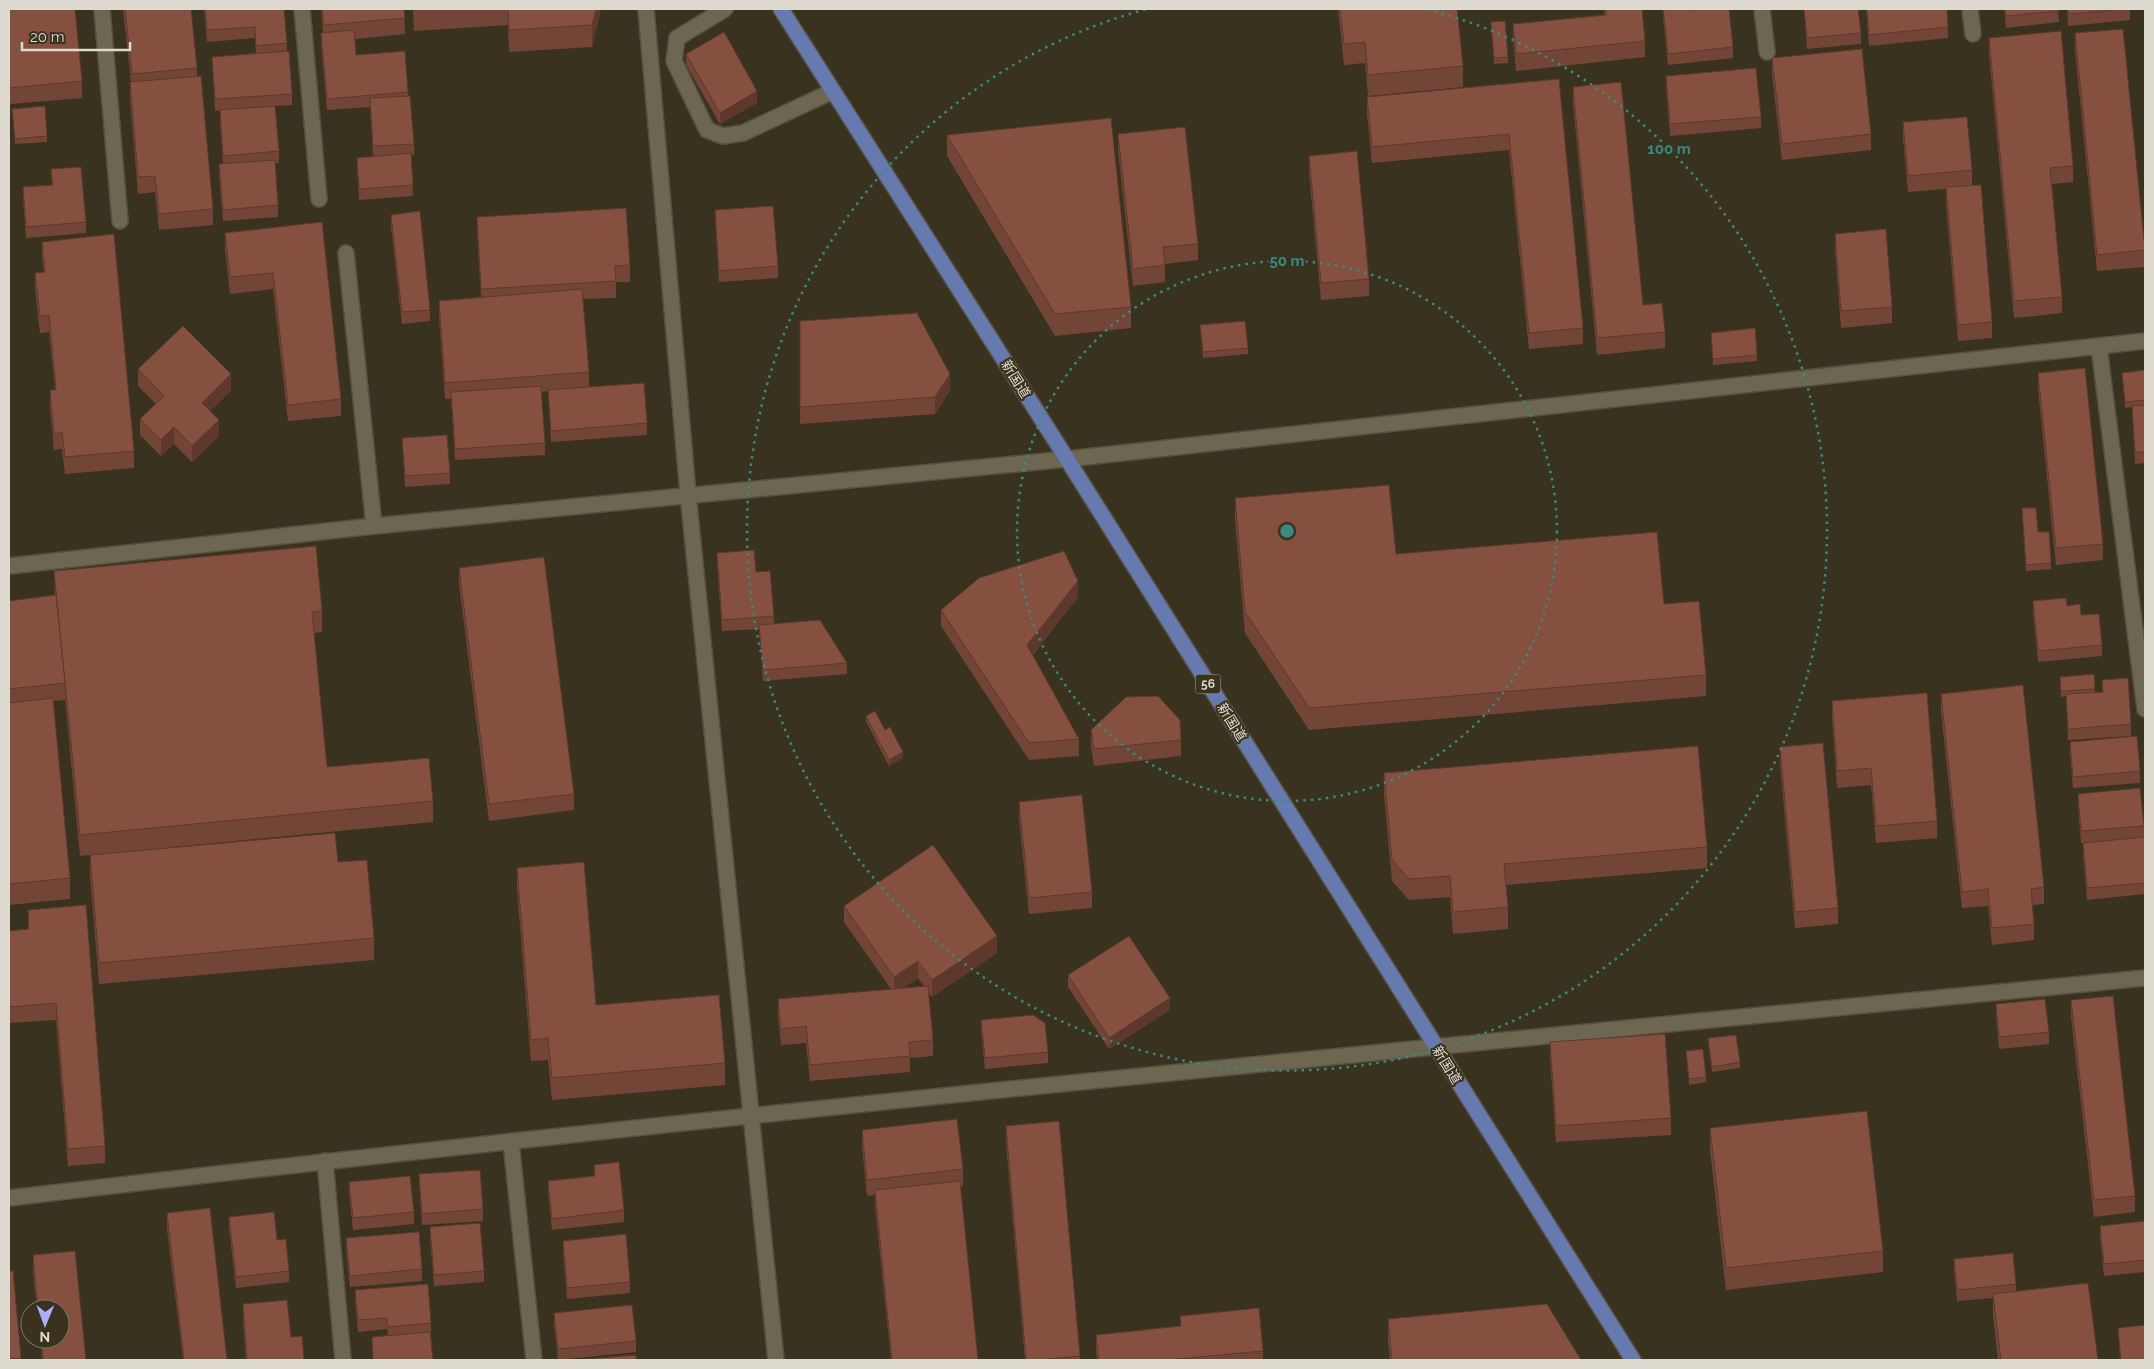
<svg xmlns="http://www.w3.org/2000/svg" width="2154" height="1369" viewBox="0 0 2154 1369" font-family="Raleway,'Noto Sans JP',sans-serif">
<rect width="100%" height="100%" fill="#39321f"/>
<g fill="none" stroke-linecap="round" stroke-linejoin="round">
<g stroke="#565040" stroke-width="18">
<polyline id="service" points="725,9 677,38 674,61 707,130 723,136 743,133 833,91"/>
</g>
<g stroke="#565040" stroke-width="18">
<g id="minor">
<polyline points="102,9 120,221"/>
<polyline points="302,9 319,199"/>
<polyline points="1762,9 1767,52"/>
<polyline points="1970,9 1973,34"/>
<polyline points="346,253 374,526"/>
<polyline points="2099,347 2145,709"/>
<polyline points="9,566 374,526 1067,459 2145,341"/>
<polyline points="511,1142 534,1360"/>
<polyline points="325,1161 343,1360"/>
<path d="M9,1198C720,1114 1433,1047 2145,978"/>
</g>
</g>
<g stroke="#565040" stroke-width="18">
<polyline id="tertiary" points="646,9 688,494 776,1360"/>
</g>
<g stroke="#565040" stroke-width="18">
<polyline id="primary" points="781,9 1067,459 1633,1360"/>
</g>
<use href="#service" stroke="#6d6651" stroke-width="15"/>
<use href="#minor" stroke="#6d6651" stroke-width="15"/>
<use href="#tertiary" stroke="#6d6651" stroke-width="15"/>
<use href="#primary" stroke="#677aaf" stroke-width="15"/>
</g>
<g fill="#734537" fill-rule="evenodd">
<polygon points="9,9 82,81 82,98 10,104 9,89"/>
<polygon points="123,9 191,9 197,68 197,76 213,209 213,225 159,230 155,192 138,194 130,99 130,82 131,82"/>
<polygon points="204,9 284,9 287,51 292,94 292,105 275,106 279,151 279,163 275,163 278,205 278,217 223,221 219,176 219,164 223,164 220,122 220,110 215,111 212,57 256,53 255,38 207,42"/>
<polygon points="321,9 404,9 405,34 355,39 356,55 408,92 414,144 414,155 411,155 413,196 359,200 357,169 357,158 373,156 370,107 327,110 321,44 321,33 323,33"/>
<polygon points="413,9 601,9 592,47 509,52 508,25 414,31"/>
<polygon points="1338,9 1457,9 1463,66 1463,87 1368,96 1365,63 1344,65"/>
<polygon points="1604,9 1642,9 1645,41 1645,57 1516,71 1513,41 1513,24 1604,15"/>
<polygon points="1663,9 1688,9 1688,10 1733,47 1733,58 1668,65 1663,17"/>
<polygon points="1804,9 1858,9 1861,33 1861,44 1807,49"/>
<polygon points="1866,9 1947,9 1948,38 1869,46"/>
<polygon points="2004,9 2058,9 2059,22 2006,28"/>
<polygon points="2067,9 2130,9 2130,20 2068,26"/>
<polygon points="1491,22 1508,57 1508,63 1494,64"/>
<polygon points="2075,33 2145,250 2145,267 2097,271 2075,50"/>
<polygon points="1989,38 2073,166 2073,182 2052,184 2062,297 2062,313 2014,318 1989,54"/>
<polygon points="686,54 757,103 720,124 686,65"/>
<polygon points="1772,58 1871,134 1871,150 1782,160 1772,75"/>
<polygon points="1666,76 1761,117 1761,128 1670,136 1666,87"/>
<polygon points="1559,79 1583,328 1583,344 1529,349 1509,150 1372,163 1367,113 1367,97"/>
<polygon points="1573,87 1643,305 1665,332 1665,348 1597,355 1573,103"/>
<polygon points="12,109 47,136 47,142 15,144"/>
<polygon points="1903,122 1972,170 1972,186 1992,322 1992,338 1958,341 1946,204 1946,189 1908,192 1903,138"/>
<polygon points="1118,134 1198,244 1198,260 1165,264 1165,282 1133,286 1118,151"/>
<polygon points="947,135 1131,307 1131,328 1055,336 947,156"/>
<polygon points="1309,156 1369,279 1369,296 1321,300 1309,172"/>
<polygon points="51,169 86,222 86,233 26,238 23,198 23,187 52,185"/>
<polygon points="715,210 778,266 778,278 719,282 715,221"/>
<polygon points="391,215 430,310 430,321 402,324 391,226"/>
<polygon points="477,217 630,265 630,282 616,282 616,298 583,299 589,372 589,387 647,423 647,435 551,442 548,391 541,392 545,443 545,455 455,460 451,399 445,399 439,317 439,301 481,297 477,233"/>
<polygon points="9,221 10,237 10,249 9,249"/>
<polygon points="322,222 341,399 341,416 288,421 273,289 230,294 225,249 225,233"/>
<polygon points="1835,234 1892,307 1892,323 1841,328 1835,250"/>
<polygon points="42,242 134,451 134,468 65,474 62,449 54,450 50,407 50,390 55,390 49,332 40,333 35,289 35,273 44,272 42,258"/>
<polygon points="800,321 950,390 935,414 800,424"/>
<polygon points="1200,325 1248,348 1248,354 1203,358"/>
<polygon points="1711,333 1757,355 1757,361 1713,365"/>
<polygon points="138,369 231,391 210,411 219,436 192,462 174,444 161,456 140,435 140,419 156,404 138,386"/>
<polygon points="2145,370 2145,463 2135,464 2132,407 2125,408 2122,373"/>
<polygon points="2038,373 2103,544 2103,560 2056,565 2038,389"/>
<polygon points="402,438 450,473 450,484 405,487"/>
<polygon points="1235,498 1396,554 1664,604 1706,675 1706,696 1309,730 1245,633 1235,520"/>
<polygon points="2022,514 2038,532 2051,563 2051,569 2026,571"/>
<polygon points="717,553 756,572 774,616 774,624 847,663 847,674 763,681 759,629 722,631 717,564"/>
<polygon points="459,568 574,794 574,810 489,821 459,584"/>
<polygon points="54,571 322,611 322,632 314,633 327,767 433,801 433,822 173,847 338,862 374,938 374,960 99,984 90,876 90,855 80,856 65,698 65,700 53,701 70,878 70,899 9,905 9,601 55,596"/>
<polygon points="1078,597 1033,655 1079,739 1079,756 1029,760 941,626 941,610"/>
<polygon points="2033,601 2067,606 2081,615 2102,645 2102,656 2038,662 2033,612"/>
<polygon points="2094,674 2095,693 2102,692 2102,680 2131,724 2131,736 2068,740 2066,696 2061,697 2060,677"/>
<polygon points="1941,694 2044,887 2044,904 2032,905 2034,924 2034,940 1992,945 1988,906 1962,908 1941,711"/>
<polygon points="1832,701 1937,821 1937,838 1876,843 1871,785 1837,788 1832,717"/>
<polygon points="866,716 885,730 903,758 889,766 866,721"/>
<polygon points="1091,730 1181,740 1181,756 1094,766 1091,746"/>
<polygon points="2070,742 2140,771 2140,783 2073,788 2070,753"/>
<polygon points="1780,747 1838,908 1838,924 1795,928 1780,764"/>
<polygon points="1384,773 1707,847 1707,868 1506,885 1508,907 1508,929 1453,934 1450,897 1409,900 1392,881 1384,795"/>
<polygon points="2078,794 2144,826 2144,837 2145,837 2145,894 2087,900 2083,854 2083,843 2119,839 2081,843 2078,805"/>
<polygon points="1019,802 1092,892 1092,908 1029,914 1019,818"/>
<polygon points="517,868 596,1005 725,1063 725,1085 552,1100 548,1060 531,1061 517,889"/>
<path d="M844,906L997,953L932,997L928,992L933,1040V1056L910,1058V1072L810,1081L806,1043L781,1045L778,1016V999L891,989L844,922ZM918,978L924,986L903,988Z"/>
<polygon points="28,910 105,1146 105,1163 68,1166 56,1020 9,1023 9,931 28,929"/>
<polygon points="1068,975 1170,1010 1109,1049 1068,987"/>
<polygon points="2071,1000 2135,1196 2135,1212 2094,1217 2071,1017"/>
<polygon points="1996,1004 2049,1032 2049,1044 1999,1049 1996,1016"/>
<polygon points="981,1020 1048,1052 1048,1063 985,1069 981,1031"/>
<polygon points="1708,1038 1740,1062 1740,1068 1712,1072 1708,1044"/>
<polygon points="1550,1042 1671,1118 1671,1135 1556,1142 1550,1058"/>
<polygon points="1686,1051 1706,1077 1706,1082 1689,1085"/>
<polygon points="1006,1126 1080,1356 1080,1360 1025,1360 1006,1143"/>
<polygon points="1710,1128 1883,1251 1883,1272 1726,1290 1710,1150"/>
<polygon points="862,1130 963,1169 963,1186 960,1186 978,1360 891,1360 875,1206 875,1195 867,1196 862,1146"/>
<polygon points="594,1165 624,1210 624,1222 552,1230 548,1192 548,1181 594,1176"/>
<polygon points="419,1174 483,1209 483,1221 422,1225 419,1185"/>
<polygon points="349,1182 414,1212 414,1224 353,1230 349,1193"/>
<polygon points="167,1213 227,1360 183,1360 167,1229"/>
<polygon points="229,1217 277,1240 289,1271 289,1282 236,1288 229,1229"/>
<polygon points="2145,1221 2145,1272 2104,1276 2100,1237 2100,1226"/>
<polygon points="430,1227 484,1271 484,1282 434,1286 430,1238"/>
<polygon points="346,1238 422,1269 422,1281 350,1287 346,1249"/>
<polygon points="563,1241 630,1282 630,1293 567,1299 563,1252"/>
<polygon points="33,1255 86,1360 42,1360 40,1339 60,1339 60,1309 37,1309 33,1272"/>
<polygon points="1954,1259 2016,1284 2016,1292 2098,1360 1998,1360 1993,1316 1993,1298 1957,1301 1954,1270"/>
<polygon points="9,1271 21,1358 21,1360 9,1360"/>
<polygon points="355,1290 431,1323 431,1334 433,1360 373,1360 372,1337 388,1336 387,1329 358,1332 355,1302"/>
<polygon points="243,1304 291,1337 304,1360 246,1360 243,1321"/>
<polygon points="554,1313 636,1341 636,1352 558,1360 554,1324"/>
<polygon points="1180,1316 1263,1351 1263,1360 1097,1360 1096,1351 1096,1335 1180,1326"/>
<polygon points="1388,1319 1581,1360 1390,1360 1388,1341"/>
<polygon points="2118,1328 2145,1360 2120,1360"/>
</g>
<g fill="#5e382d">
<polygon points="596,9 601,9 592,47 592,25"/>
<polygon points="757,91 757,103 720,124 720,113"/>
<polygon points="231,374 231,391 202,419 202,403"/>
<polygon points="950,374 950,390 935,414 935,397"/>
<polygon points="219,420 219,436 192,462 192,446"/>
<polygon points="174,427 174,444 161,456 161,440"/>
<polygon points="1078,581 1078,597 1027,662 1027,645"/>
<polygon points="903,752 903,758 889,766 889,760"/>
<polygon points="997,936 997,953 932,997 932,980"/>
<polygon points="918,961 918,978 894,994 894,977"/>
<polygon points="1170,998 1170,1010 1109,1049 1109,1038"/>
</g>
<g fill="#865040" stroke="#5e382d">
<polygon points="9,9 75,9 82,81 10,88 9,72"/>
<polygon points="125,9 191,9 197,68 132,74"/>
<polygon points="205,9 284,9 287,43 256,46 255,27 207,30"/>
<polygon points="322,9 404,9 405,18 324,25"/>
<polygon points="414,9 434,9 414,10"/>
<polygon points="508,9 596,9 592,25 509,30"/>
<polygon points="1340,9 1457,9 1463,66 1368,75 1365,42 1344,44"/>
<polygon points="1605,9 1642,9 1645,41 1516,54 1513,24 1606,15"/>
<polygon points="1663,9 1688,9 1688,10 1699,9 1729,9 1733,47 1668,54"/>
<polygon points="1804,9 1858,9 1861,33 1807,38"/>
<polygon points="1867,9 1947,9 1948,27 1869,35"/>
<polygon points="2005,9 2058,9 2059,11 2006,16"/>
<polygon points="2068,9 2124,9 2068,14"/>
<polygon points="1505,21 1508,57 1494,58 1491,22"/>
<polygon points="2123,29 2145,250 2097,255 2075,33"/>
<polygon points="354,30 356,55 405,51 408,92 327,99 321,33"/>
<polygon points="2061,31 2073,166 2050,168 2062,297 2014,301 1989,38"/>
<polygon points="724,32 757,91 720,113 686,54"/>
<polygon points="1862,49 1871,134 1782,144 1772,58"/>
<polygon points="289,51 292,94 215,99 212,57"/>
<polygon points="1756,68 1761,117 1670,124 1666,76"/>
<polygon points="201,76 213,209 159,214 155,176 138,177 130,82"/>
<polygon points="1559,79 1583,328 1529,333 1509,134 1372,147 1367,97"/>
<polygon points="1621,82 1643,305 1662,303 1665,332 1597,338 1573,87"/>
<polygon points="410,96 414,144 373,146 370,98"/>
<polygon points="45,106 47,136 15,139 12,109"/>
<polygon points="275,106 279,151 223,156 220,110"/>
<polygon points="1967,117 1972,170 1908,176 1903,122"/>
<polygon points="1111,118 1131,307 1055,314 947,135"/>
<polygon points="1185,127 1198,244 1163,247 1165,265 1133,269 1118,134"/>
<polygon points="1357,151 1369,279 1321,283 1309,156"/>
<polygon points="411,153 413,185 359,189 357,158"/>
<polygon points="275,160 278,205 223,210 219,164"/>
<polygon points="81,167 86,222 26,227 23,187 53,185 51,169"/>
<polygon points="1981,185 1992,322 1958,325 1946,187"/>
<polygon points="773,206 778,266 719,271 715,210"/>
<polygon points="626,208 630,265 615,266 616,281 481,289 477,217"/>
<polygon points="420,211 430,310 402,312 391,215"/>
<polygon points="9,221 10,237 9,237"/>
<polygon points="322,222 341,399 288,405 273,273 230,277 225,233"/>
<polygon points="1886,229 1892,307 1841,311 1835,234"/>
<polygon points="114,234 134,451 65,457 62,432 54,434 50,390 56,390 49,315 40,316 35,273 45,272 42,242"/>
<polygon points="582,289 589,372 445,383 439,301"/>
<polygon points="917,313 950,374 935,397 800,407 800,321"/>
<polygon points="1245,321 1248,348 1203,352 1200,325"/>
<polygon points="183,326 231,374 202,403 219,420 192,446 174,427 161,440 140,419 164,396 138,369"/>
<polygon points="1755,328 1757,355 1713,359 1711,333"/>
<polygon points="2085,368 2103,544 2056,548 2038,373"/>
<polygon points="2145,370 2145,400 2125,402 2122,373"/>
<polygon points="644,383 647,423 551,431 548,390"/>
<polygon points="541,386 545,443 455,449 451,392"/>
<polygon points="2145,405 2145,452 2135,452 2132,406"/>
<polygon points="447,435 450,473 405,476 402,438"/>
<polygon points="1389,485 1396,554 1657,532 1664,604 1699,601 1706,675 1309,708 1245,612 1235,498"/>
<polygon points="2022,508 2036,508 2038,532 2049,532 2051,563 2026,565"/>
<polygon points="316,546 322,611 312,612 327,767 429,758 433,801 80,835 54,571"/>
<polygon points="754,550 756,572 770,571 774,616 722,620 717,553"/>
<polygon points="1064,551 1078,581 1027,645 1079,739 1029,743 941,610 979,578"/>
<polygon points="544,557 574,794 489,804 459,568"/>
<polygon points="56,595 65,683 9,689 9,601"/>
<polygon points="2066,598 2067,606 2080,604 2081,615 2099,614 2102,645 2038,651 2033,601"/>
<polygon points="820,620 847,663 763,670 759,625"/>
<polygon points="2094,674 2095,689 2061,691 2060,677"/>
<polygon points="2128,678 2131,724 2068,729 2066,694 2103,692 2102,680"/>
<polygon points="2023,685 2044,887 2031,889 2034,924 1992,928 1988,889 1962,892 1941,694"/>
<polygon points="1927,693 1937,821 1876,826 1871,768 1837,771 1832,701"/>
<polygon points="1158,696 1180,720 1181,740 1094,749 1091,730 1126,697"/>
<polygon points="53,698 70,878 9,884 9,703"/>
<polygon points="875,711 885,730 890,727 903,752 889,760 866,716"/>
<polygon points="2137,736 2140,771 2073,777 2070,742"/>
<polygon points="1823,743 1838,908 1795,912 1780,747"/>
<polygon points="1698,746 1707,847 1504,864 1508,907 1453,912 1450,876 1409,879 1392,860 1384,773"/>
<polygon points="2140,788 2144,826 2081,831 2078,794"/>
<polygon points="1082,795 1092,892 1029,898 1019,802"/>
<polygon points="335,833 338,862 367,860 374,938 99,963 90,855"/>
<polygon points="2145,837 2145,883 2087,888 2083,843"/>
<polygon points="933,845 997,936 932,980 918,961 894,977 844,906"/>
<polygon points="584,862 596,1005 719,995 725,1063 552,1078 548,1038 531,1040 517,868"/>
<polygon points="86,905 105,1146 68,1149 56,1003 9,1007 9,931 29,929 28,910"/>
<polygon points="1129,936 1170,998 1109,1038 1068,975"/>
<polygon points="928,986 933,1040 909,1042 910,1056 810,1065 806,1026 781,1029 778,999"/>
<polygon points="2113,996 2135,1196 2094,1200 2071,1000"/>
<polygon points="2045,999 2049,1032 1999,1037 1996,1004"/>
<polygon points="1033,1015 1045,1023 1048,1052 985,1058 981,1020"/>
<polygon points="1665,1034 1671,1118 1556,1126 1550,1042"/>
<polygon points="1736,1035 1740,1062 1712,1067 1708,1038"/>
<polygon points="1703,1049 1706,1077 1689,1079 1686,1051"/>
<polygon points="1867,1111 1883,1251 1726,1268 1710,1128"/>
<polygon points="957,1119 963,1169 867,1180 862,1130"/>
<polygon points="1059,1121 1080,1356 1039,1360 1026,1360 1006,1126"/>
<polygon points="619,1162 624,1210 552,1219 548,1181 595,1176 594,1165"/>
<polygon points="480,1170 483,1209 422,1214 419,1174"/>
<polygon points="410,1176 414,1212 353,1218 349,1182"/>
<polygon points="960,1181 978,1360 892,1360 875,1190"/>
<polygon points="210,1208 227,1360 184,1360 167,1213"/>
<polygon points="274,1212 277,1240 286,1239 289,1271 236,1277 229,1217"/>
<polygon points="2145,1221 2145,1260 2104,1264 2100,1226"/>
<polygon points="480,1223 484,1271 434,1275 430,1227"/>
<polygon points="419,1232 422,1269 350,1276 346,1238"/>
<polygon points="626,1234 630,1282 567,1288 563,1241"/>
<polygon points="75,1251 86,1360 43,1360 41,1339 60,1339 60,1309 38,1309 33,1255"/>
<polygon points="2013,1253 2016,1284 1957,1290 1954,1259"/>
<polygon points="9,1271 13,1271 21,1358 9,1359"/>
<polygon points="2088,1283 2098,1360 2001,1360 1993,1294"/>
<polygon points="428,1284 431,1323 388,1327 387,1318 358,1320 355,1290"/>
<polygon points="287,1300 291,1337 302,1336 304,1360 247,1360 243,1304"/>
<polygon points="1547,1304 1581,1360 1392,1360 1388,1319"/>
<polygon points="632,1305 636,1341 558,1349 554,1313"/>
<polygon points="1259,1308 1263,1351 1167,1360 1099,1360 1096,1335 1181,1326 1180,1316"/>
<polygon points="2145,1325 2145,1360 2121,1360 2118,1328"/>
<polygon points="430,1332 433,1360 373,1360 372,1337"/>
<polygon points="636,1355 636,1360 586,1360 586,1359"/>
</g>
<g fill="none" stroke="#398a81" stroke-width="2.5" stroke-dasharray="2.5 5">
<circle cx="1287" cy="531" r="270"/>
<path d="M1427 9A540 540 0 1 1 1147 9"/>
</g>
<g text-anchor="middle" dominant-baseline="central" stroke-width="4" stroke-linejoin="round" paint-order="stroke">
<rect fill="#39321f" stroke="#ada89a" stroke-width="1" x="1195.5" y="674.5" width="25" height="19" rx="4"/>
<g font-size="12" font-weight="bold" fill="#dfdacf">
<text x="1208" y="684">56</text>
</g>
<g font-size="14" fill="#dfdacf" stroke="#39321f">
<text transform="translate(1016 379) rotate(58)">新国道</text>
<text transform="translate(1232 722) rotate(58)">新国道</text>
<text transform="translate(1447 1065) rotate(58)">新国道</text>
</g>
</g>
<circle cx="1287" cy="531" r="8" fill="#398a81" stroke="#39321f" stroke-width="2.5"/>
<g font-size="15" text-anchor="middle" font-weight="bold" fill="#398a81" stroke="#39321f" stroke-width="4" stroke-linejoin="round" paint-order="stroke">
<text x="1669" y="154">100 m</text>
<text x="1287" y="266">50 m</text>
</g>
<rect width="2154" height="1369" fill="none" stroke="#dfdacf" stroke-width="20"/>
<g transform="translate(45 1324) rotate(181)"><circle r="24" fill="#39321f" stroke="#7b7565"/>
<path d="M0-4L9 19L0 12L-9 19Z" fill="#acaffb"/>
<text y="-8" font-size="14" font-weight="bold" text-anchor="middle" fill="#dfdacf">N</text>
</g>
<path d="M22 42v8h108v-8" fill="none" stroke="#dfdacf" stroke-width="2.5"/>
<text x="30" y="42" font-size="15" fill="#dfdacf" stroke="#39321f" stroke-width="4" paint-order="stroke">20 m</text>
</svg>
